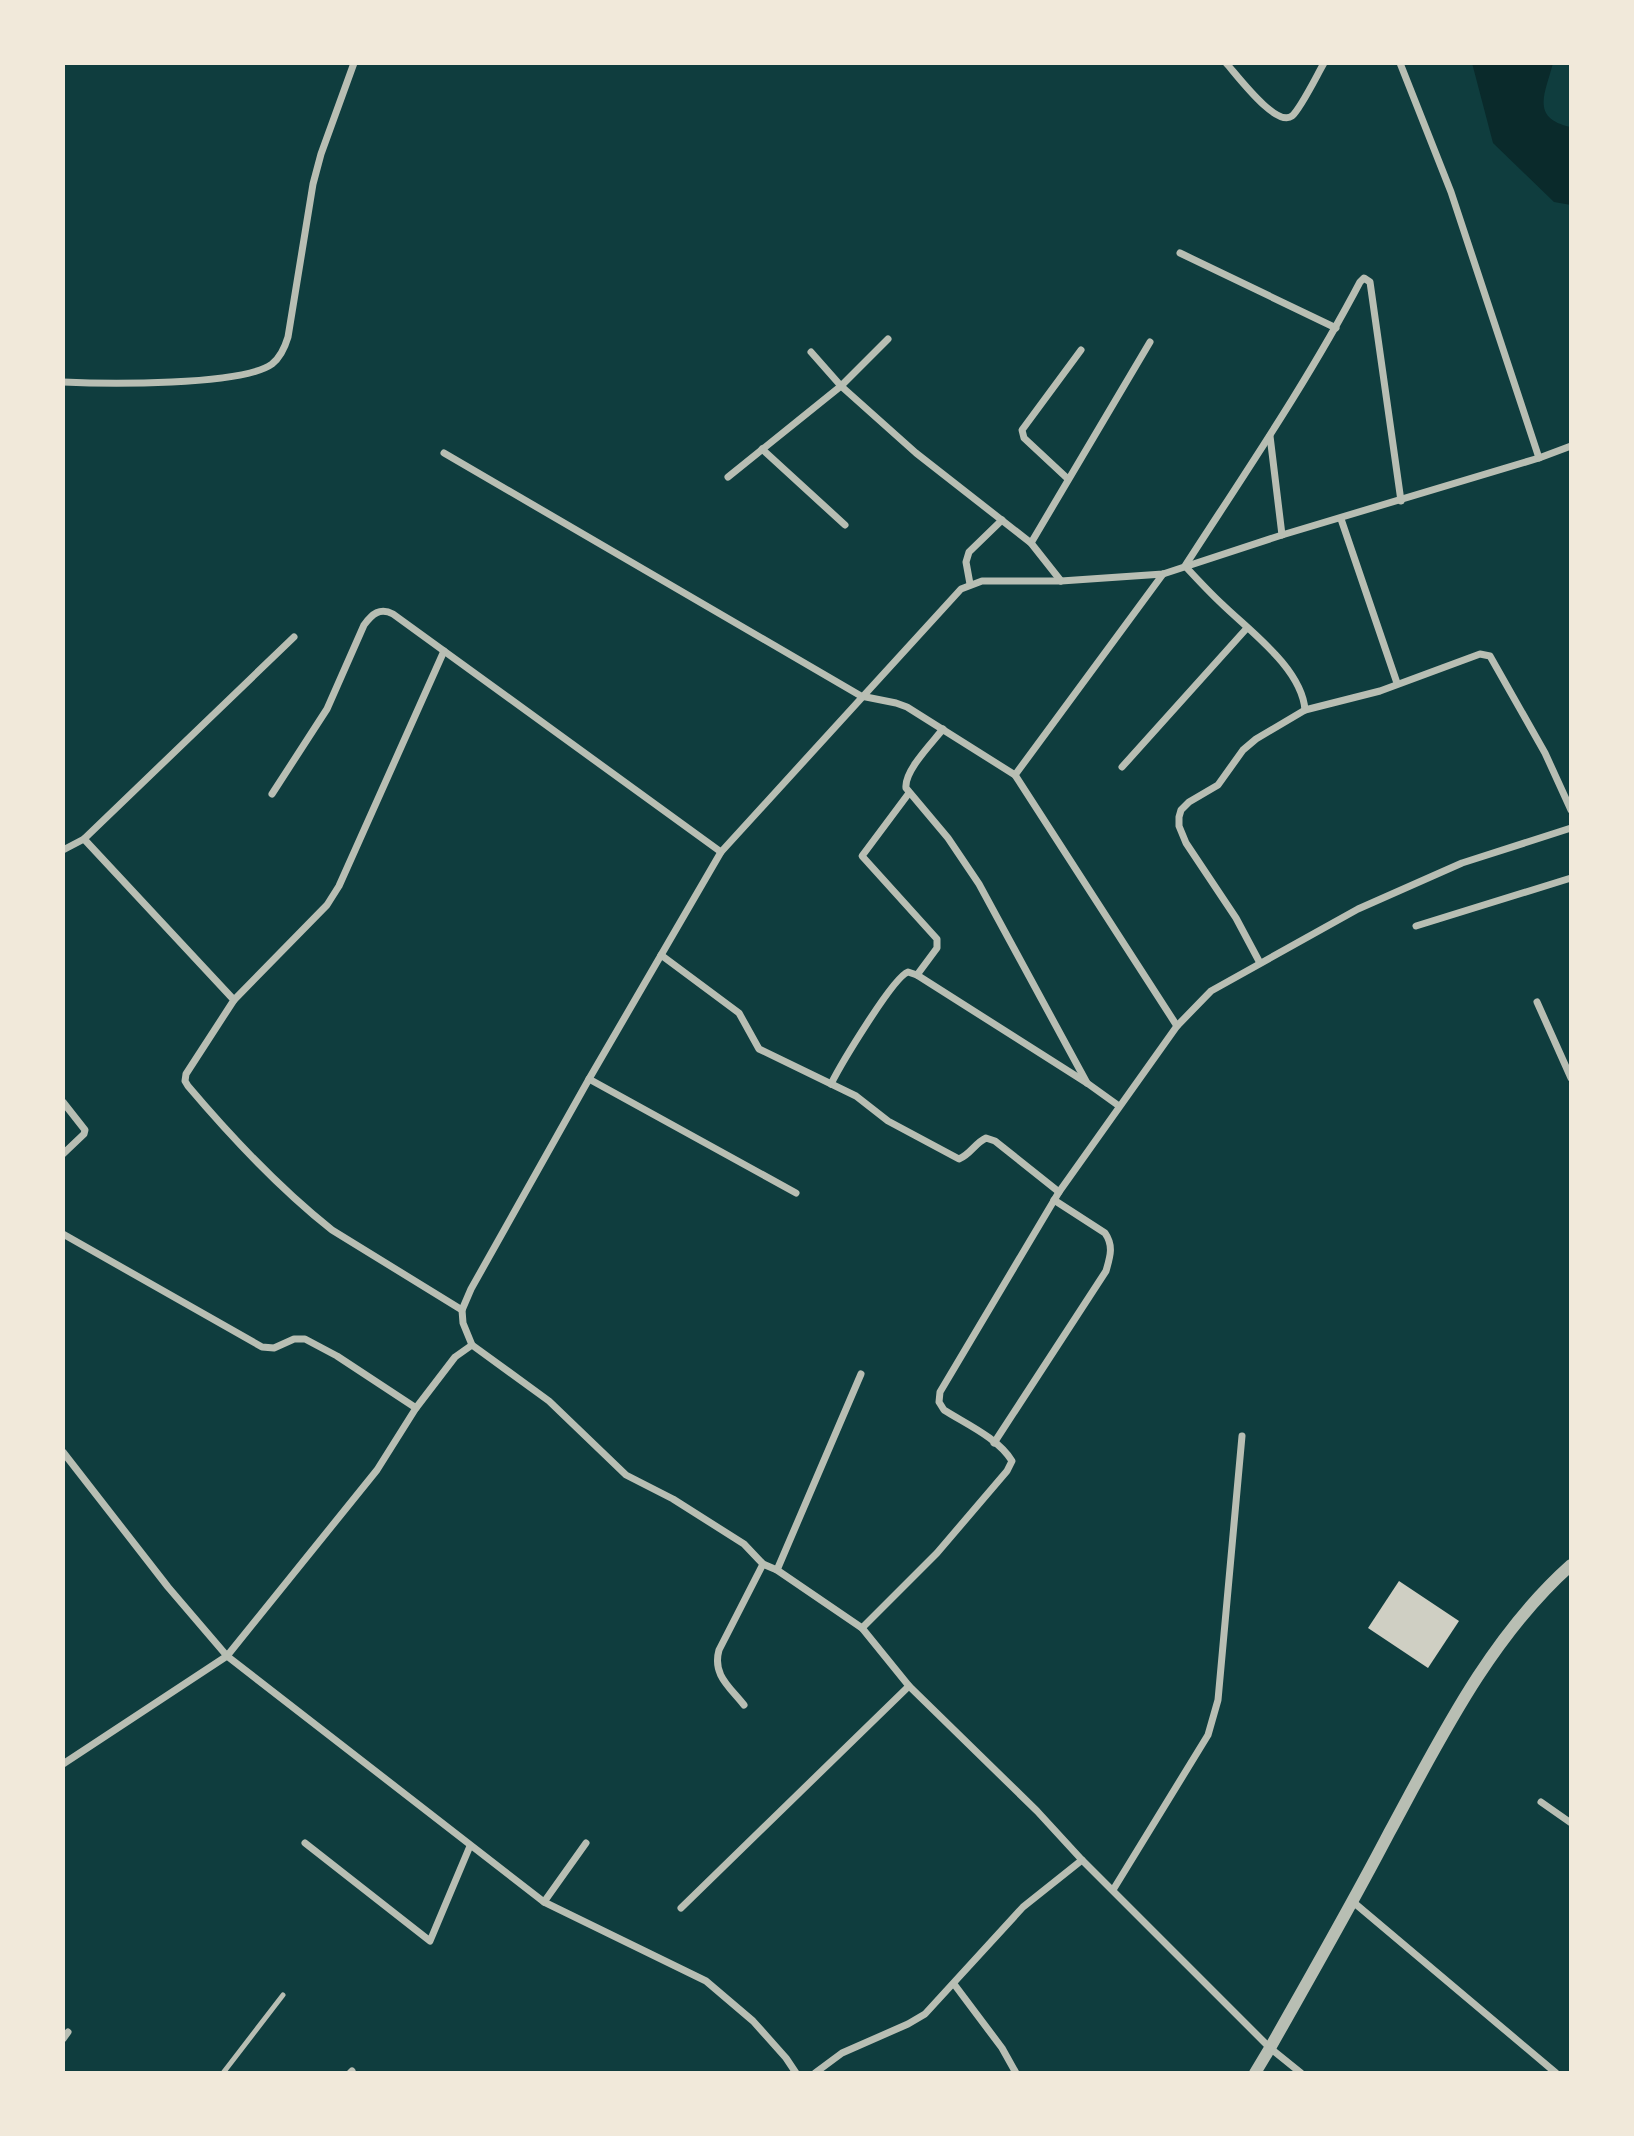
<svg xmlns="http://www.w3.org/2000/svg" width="1634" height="2136" viewBox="0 0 1634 2136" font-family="'Alegreya Sans',sans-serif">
<rect width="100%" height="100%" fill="#0f3d3e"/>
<path fill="#0a2a2b" d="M1472,63H1553C1546,92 1529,118 1571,127V205L1554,202L1493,143Z"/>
<polygon fill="#cfcfc3" points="1399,1581 1459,1621 1428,1668 1368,1628"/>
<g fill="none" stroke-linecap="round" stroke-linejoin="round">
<polyline stroke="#b8beb3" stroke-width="5" points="223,2073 283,1995"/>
<g stroke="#b8beb3" stroke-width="7">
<path d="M1226,63C1237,75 1276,128 1292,116C1301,108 1317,75 1324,63"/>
<polyline points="1400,63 1451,192 1539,458"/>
<polyline points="1180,253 1336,328"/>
<polyline points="811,352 841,386 916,453 1031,543 1061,581"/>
<path d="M63,382C104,384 242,386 272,364C281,357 285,347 288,337L313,184L321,154L354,63"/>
<polyline points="1270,436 1282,535"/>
<polyline points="762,449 845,525"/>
<polyline points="444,453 861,696 896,703 907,707 1015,775 1177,1026"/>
<polyline points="728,477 841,386 888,339"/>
<polyline points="1068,479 1024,438 1022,430 1081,350"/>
<path d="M1401,501L1370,282L1364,278L1360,282C1308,381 1245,473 1185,566C1197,579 1210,593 1223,605C1251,632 1302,669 1305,710L1380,691L1480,654L1490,656L1545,753L1571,810"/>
<polyline points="1341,519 1397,683"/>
<polyline points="1031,543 1150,342"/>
<polyline points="970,584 966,562 969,552 1002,520"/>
<path d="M943,729C932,743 904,771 906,788L948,838L979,884L1087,1083"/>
<polyline points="1122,767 1247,628"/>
<polyline points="1015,775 1163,574"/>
<polyline points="909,793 862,856 937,939 937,948 917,975"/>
<path d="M272,794L327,709L364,625C372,614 380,607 393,614L721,852"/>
<path d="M84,839L234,1000L186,1074L185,1081L188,1086C232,1138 279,1188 332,1230L462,1310"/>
<polyline points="63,850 84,839 294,637"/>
<polyline points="1416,926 1571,878"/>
<path d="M661,955L739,1013L759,1049L856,1096L888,1121L959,1159C971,1154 975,1143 986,1138L995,1141L1059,1192"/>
<polyline points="1260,963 1236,918 1186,843 1179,826 1179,817 1181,810 1189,802 1218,785 1243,750 1256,739 1305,710"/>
<polyline points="234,1000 327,905 339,886 444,651"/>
<polyline points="1537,1002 1571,1078"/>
<polyline points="589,1079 796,1193"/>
<path d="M831,1084C840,1066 893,977 908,972L917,975L1087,1083L1119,1106"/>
<polyline points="63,1102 85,1130 84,1134 63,1154"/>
<polyline points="63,1234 262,1347 274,1348 294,1339 305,1339 337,1356 416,1408"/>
<path d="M994,1443L1106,1271C1110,1257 1114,1246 1105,1233L1054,1200"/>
<polyline points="63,1452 168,1587 227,1656 544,1902 706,1981 753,2021 786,2058 796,2073"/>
<polyline points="777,1570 861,1374"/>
<path d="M862,1628L937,1553L1007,1471L1012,1461C998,1438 966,1424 944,1410L939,1402L940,1392L1059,1192L1177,1026L1211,991L1358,909L1462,863L1571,828"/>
<path d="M744,1705C730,1687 712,1675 719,1650L763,1564"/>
<polyline points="63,1764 227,1656 377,1470 416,1408 455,1357 472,1345"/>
<polyline points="1541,1802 1571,1823"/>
<polyline points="305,1843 430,1941 470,1846"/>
<polyline points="1113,1890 1208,1735 1218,1700 1242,1436"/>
<polyline points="1352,1901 1556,2073"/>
<polyline points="544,1902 586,1843"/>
<polyline points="681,1908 909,1686"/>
<polyline points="954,1984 1002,2048 1016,2073"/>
<polyline points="63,2039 68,2032"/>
<polyline points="350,2073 352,2071"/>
<polyline points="815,2073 842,2053 908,2024 925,2014 1023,1907 1082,1860"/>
<polyline points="1301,2073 1270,2048 1082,1860 1037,1811 909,1686 862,1628 777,1570 763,1564 744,1544 673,1499 626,1475 549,1401 472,1345 463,1323 462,1310 471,1289 589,1079 721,852 961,589 982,581 1061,581 1163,574 1282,535 1539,458 1571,446"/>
</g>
<path stroke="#b8beb3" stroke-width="12" d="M1255,2073L1270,2048C1310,1977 1351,1906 1389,1833C1440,1739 1490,1637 1571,1565"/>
</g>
<rect width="1634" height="2136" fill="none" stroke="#f1e9da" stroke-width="130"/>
</svg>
